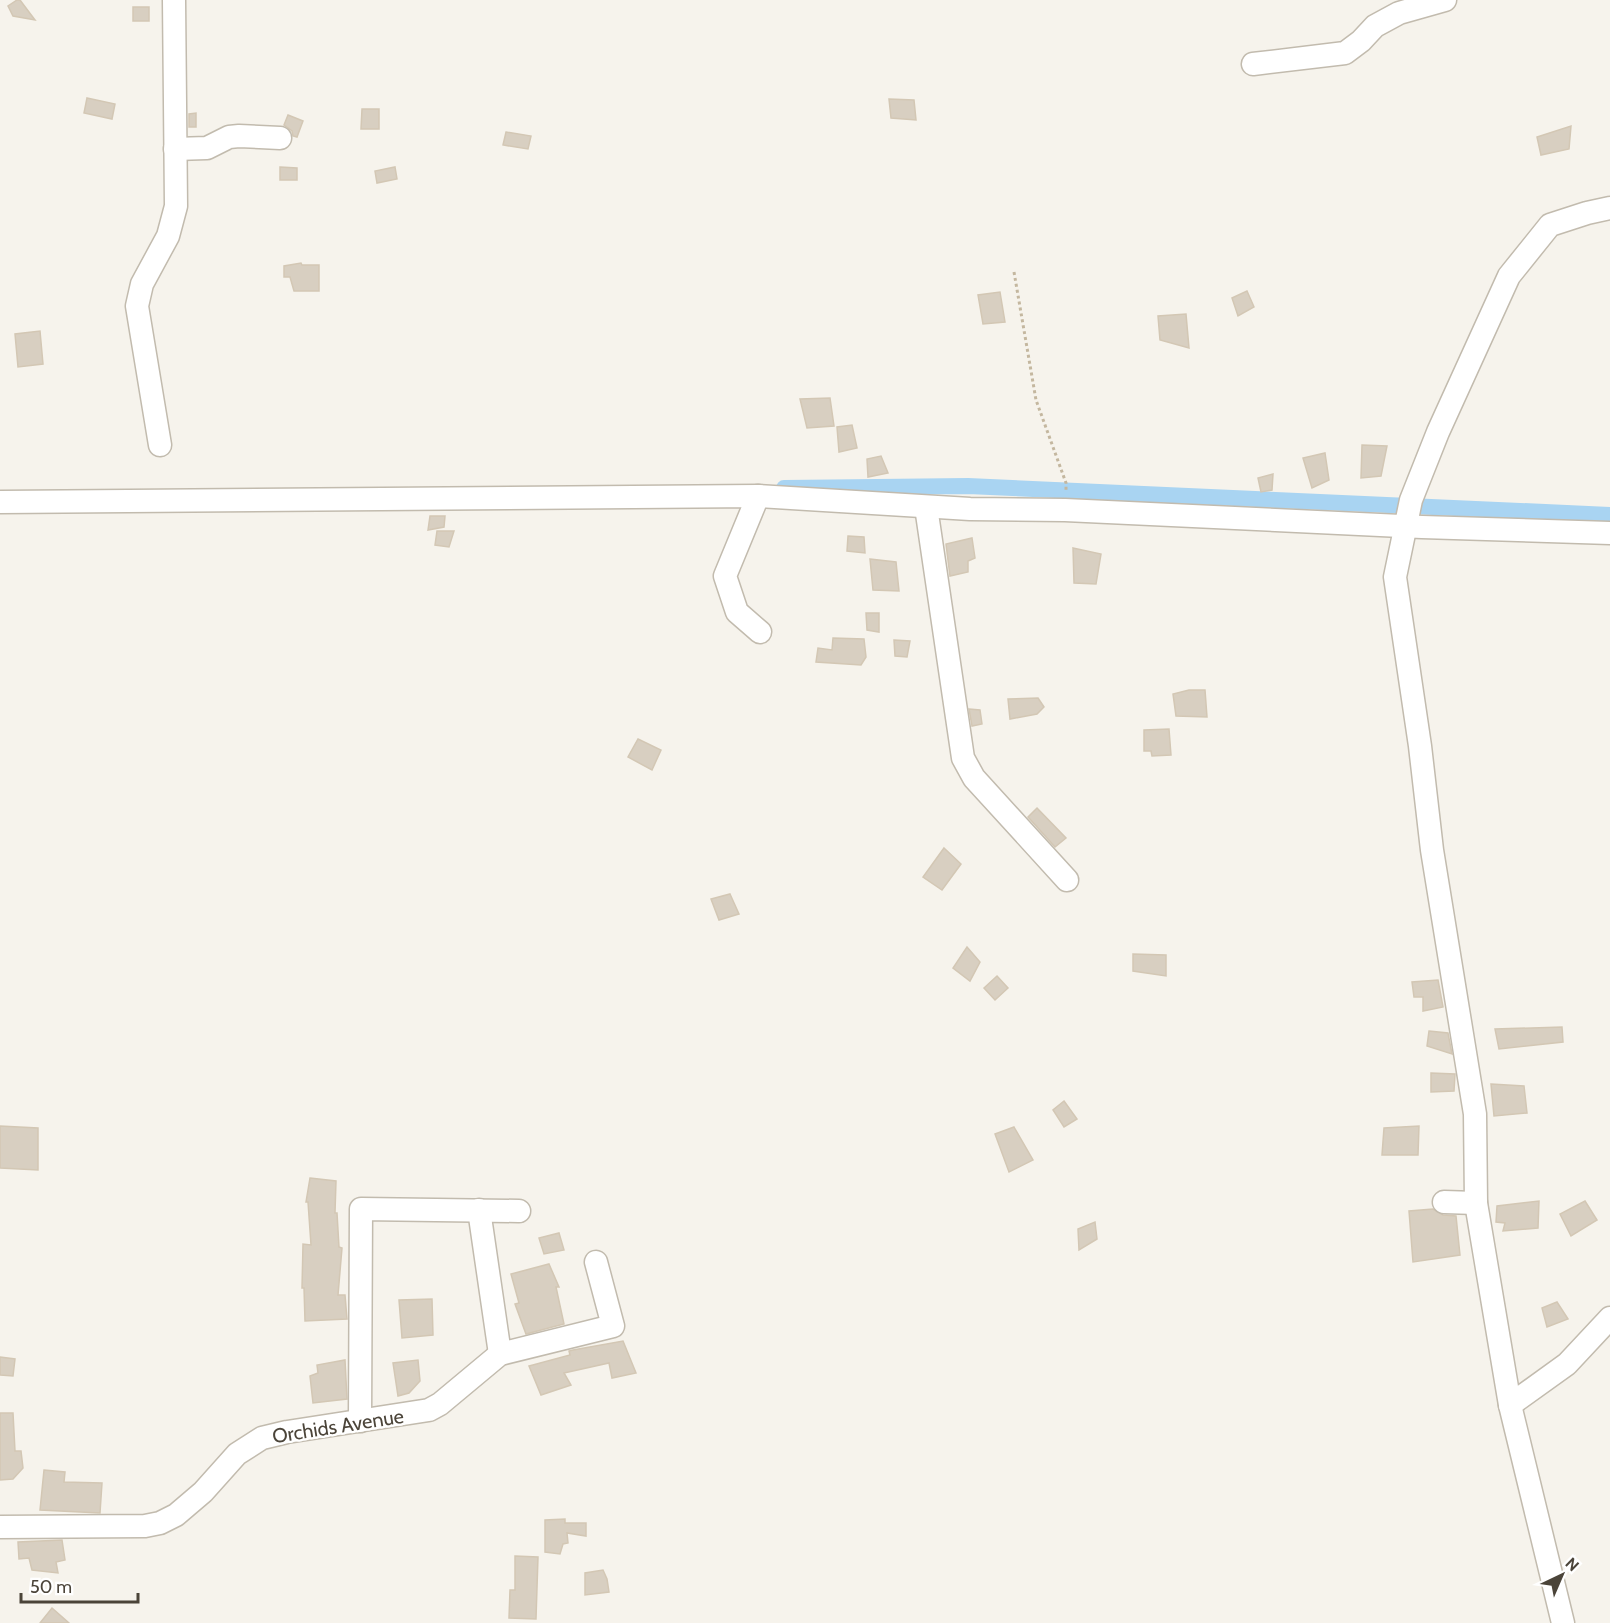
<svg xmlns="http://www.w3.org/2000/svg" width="1610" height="1623" viewBox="0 0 1610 1623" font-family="Cabin,sans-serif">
<rect width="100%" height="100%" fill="#f6f3ec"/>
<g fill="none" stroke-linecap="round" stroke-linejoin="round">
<polyline stroke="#a9d4f2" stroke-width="16" points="784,488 968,486 1610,515"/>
</g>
<g fill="#d8cfc1" stroke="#d3c7b4" stroke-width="1.5">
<polygon points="17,0 20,0 35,20 13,16 8,6"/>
<rect x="133" y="7" width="16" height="14"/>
<polygon points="87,98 115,104 112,119 84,113"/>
<polygon points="889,99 914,100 916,120 891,118"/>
<polygon points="362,109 379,109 379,129 361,129"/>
<polygon points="196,113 196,127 189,127 189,114"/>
<polygon points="288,115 303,121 297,137 293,136 292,131 284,125"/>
<polygon points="1571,126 1569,149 1541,155 1537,137"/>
<polygon points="506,132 531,136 528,149 503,145"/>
<polygon points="280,167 297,168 297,180 280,180"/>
<polygon points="395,167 397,179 377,183 375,171"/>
<polygon points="301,263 302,265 319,265 319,291 294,291 290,277 284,277 284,266"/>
<polygon points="1247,291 1254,307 1238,316 1232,298"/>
<polygon points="1000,292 1005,322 983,324 978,295"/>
<polygon points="1186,314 1189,348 1160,340 1158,316"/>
<polygon points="40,331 43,364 18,367 15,334"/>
<polygon points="830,398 834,426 807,428 800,399"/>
<polygon points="852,425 857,448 839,452 837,427"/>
<polygon points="1362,445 1387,446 1381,476 1361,478"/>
<polygon points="1325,453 1329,480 1312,488 1303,458"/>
<polygon points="881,456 888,473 868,477 867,459"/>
<polygon points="1273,474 1272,490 1261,492 1258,478"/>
<polygon points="430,516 445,516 444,527 428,530"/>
<polygon points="437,531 454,531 449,547 435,545"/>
<polygon points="848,536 864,537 865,553 847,551"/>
<polygon points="972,538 975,558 968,561 968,572 950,576 946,544"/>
<polygon points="1073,548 1101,554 1096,584 1074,583"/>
<polygon points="870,559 896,562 899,591 873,590"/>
<polygon points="866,613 879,613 879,632 867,630"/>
<polygon points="833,638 864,639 866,657 861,665 816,662 818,648 832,650"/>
<polygon points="894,640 910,641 907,657 895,656"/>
<polygon points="1189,690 1205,690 1207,717 1176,716 1173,694"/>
<polygon points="1038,698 1044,707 1037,714 1010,719 1008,699"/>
<polygon points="969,709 980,710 982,724 972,726"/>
<polygon points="1169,729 1171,755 1152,756 1151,751 1144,751 1144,730"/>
<polygon points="638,739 661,750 652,770 628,757"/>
<polygon points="1037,808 1066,838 1055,847 1028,817"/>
<polygon points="944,848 961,864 942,890 923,877"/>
<polygon points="730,894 739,914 719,920 711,899"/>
<polygon points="967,947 980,962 970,981 953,968"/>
<polygon points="1133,954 1166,955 1166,976 1133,971"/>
<polygon points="997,976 1008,988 995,1000 984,988"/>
<polygon points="1438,980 1443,1007 1423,1011 1423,997 1414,997 1412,982"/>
<polygon points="1562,1027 1563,1042 1499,1049 1495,1029"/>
<polygon points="1429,1031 1448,1033 1452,1054 1427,1046"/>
<polygon points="1431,1073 1455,1074 1454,1091 1431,1092"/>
<polygon points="1491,1084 1524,1086 1527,1113 1494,1116"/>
<polygon points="1064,1101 1077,1119 1064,1127 1053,1110"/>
<polygon points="0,1126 38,1128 38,1170 0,1168"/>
<polygon points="1419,1126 1418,1155 1382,1155 1384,1128"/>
<polygon points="1014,1127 1033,1160 1009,1172 995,1134"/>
<polygon points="310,1178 336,1181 335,1213 337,1213 339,1247 342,1248 338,1295 345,1295 347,1319 305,1321 304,1288 302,1288 303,1244 311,1245 308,1202 306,1202"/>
<polygon points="1539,1201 1538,1228 1503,1231 1505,1223 1496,1222 1497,1206"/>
<polygon points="1585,1201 1597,1220 1571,1236 1560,1214"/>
<polygon points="1433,1209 1443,1215 1456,1216 1460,1255 1413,1262 1409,1211"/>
<polygon points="1095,1222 1097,1239 1079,1250 1078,1229"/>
<polygon points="559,1233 564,1250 544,1254 539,1238"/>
<polygon points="549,1264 559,1287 556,1287 564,1324 526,1334 515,1304 519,1303 511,1274"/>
<polygon points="432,1299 433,1335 402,1338 399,1300"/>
<polygon points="1557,1302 1568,1319 1547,1327 1542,1308"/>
<polygon points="623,1341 636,1373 612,1378 609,1363 564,1373 571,1385 541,1395 529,1366 570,1355 569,1351 573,1350"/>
<polygon points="0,1357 15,1359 13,1376 0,1375"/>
<polygon points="345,1360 347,1399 313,1403 310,1376 318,1373 317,1365"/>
<polygon points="418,1360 420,1381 409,1393 398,1396 393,1363"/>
<polygon points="0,1413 13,1413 15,1451 21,1451 23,1468 13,1479 0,1480"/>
<polygon points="44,1470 65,1472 64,1482 102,1483 100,1513 40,1510"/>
<polygon points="565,1519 565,1523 586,1523 586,1536 567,1533 568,1543 563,1544 560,1554 545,1552 545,1520"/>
<polygon points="62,1540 65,1560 56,1562 58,1573 32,1570 29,1558 19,1559 18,1542"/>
<polygon points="515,1556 538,1557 536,1619 509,1618 510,1590 515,1590"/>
<polygon points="603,1570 607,1579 609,1592 585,1595 585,1573"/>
<polygon points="52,1608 69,1623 40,1623"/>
</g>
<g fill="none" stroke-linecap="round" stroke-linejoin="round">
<g stroke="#c2bbae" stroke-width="25">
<g id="minor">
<polyline points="1253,64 1345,53 1361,41 1375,26 1399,13 1445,0"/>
<polyline points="175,149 207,148 229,137 239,136 280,138"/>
<polyline points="160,445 137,306 142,284 168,236 176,206 174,0"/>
<polyline points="758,496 725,576 737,612 760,632"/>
<polyline points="0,502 758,496 970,509 1065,510 1422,527 1610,533"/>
<polyline points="926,507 963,758 974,778 1067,880"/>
<polyline points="1444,1202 1476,1203"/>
<polyline points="479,1210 500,1354"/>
<polyline points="1510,1405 1567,1364 1610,1318"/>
<polyline points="360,1421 361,1209 519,1211"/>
<polyline points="0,1527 145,1526 160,1523 176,1515 203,1492 237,1454 262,1438 287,1432 429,1410 440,1404 500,1354 613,1326 596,1262"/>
<polyline points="1563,1623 1510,1405 1476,1203 1475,1114 1432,850 1420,746 1395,577 1411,500 1438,432 1509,276 1550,225 1587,213 1610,208"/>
</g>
</g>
<polyline stroke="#c4b79f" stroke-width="3" stroke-dasharray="3 3" stroke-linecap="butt" points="1014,272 1036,400 1066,483 1066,491"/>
<use href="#minor" stroke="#fff" stroke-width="22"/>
</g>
<g text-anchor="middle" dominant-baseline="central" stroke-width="4.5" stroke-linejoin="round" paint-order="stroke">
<g font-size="20" fill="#4b4439" stroke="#fff">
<text transform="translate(338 1426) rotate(-9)">Orchids Avenue</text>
</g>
</g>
<g transform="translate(1562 1575) rotate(44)" stroke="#ffffff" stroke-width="4.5" paint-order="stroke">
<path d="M0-4.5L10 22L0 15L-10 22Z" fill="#4b4439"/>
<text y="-9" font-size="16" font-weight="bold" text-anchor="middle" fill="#4b4439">N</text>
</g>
<path d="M21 1593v9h117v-9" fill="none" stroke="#4b4439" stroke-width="3"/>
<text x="30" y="1593" font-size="18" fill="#4b4439" stroke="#ffffff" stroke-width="4.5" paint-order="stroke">50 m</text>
</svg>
